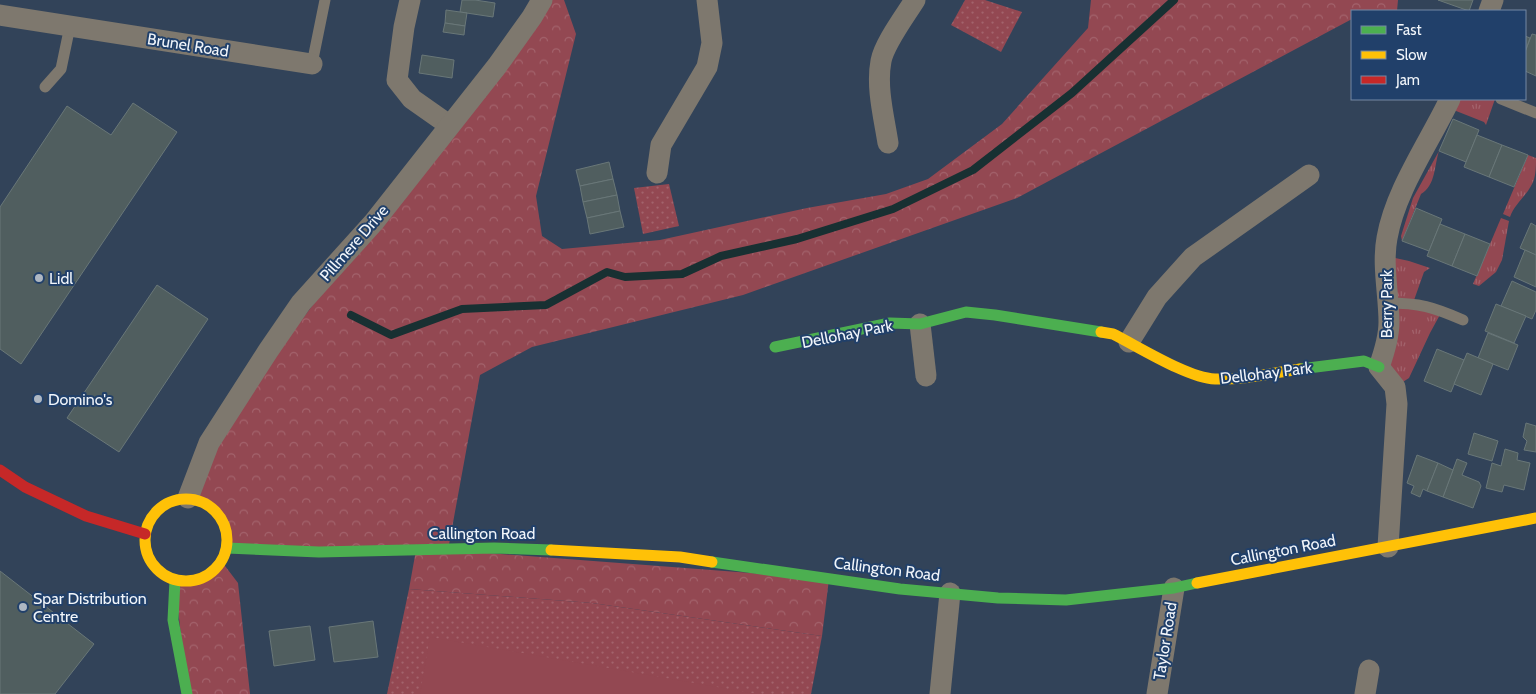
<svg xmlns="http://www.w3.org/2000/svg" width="1536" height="694" viewBox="0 0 1536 694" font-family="Cabin,sans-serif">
<defs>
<pattern id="grass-tufts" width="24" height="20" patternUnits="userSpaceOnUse" patternTransform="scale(1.25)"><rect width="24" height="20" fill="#934852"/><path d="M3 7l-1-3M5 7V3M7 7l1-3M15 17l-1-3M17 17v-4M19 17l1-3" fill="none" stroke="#a3636c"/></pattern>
<pattern id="forest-crowns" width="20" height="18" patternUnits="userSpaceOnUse" patternTransform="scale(1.25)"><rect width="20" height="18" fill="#934852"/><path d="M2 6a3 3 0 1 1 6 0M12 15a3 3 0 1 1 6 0" fill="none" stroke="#a3636c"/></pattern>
<pattern id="park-dots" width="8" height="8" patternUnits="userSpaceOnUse" patternTransform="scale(1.25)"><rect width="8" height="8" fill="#934852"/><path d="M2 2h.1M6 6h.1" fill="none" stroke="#a3636c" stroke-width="1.8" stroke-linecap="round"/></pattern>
</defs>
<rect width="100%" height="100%" fill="#324359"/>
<g fill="url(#grass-tufts)">
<polygon points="1450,99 1495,99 1486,125 1484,122 1446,107"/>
<path d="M1439,151C1434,166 1436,185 1421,194L1402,241L1401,236L1413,198Z"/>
<path d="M1528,155L1536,158C1536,168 1536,178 1531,186C1525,197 1514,205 1510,217L1503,214Z"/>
<polygon points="1501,218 1509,221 1502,260 1496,272 1479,286 1473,284"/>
<polygon points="1386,256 1409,261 1430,268 1424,272 1413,303 1442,311 1430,333 1409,378 1395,387 1386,349"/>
</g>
<g fill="url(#forest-crowns)">
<path d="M542,0H564L576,34L536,196L542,236L562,249L660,240L807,208L886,194L928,179L1002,124L1088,28L1091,0H1398L1397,11H1352V19L1017,198L743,295L532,347L480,375L448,550L829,579L822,636L592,603L409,589L416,550L227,548C227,517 218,506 188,498L209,443Z"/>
<path d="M222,562L238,583L250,694H187L175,580C198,584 206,579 222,562Z"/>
</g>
<g fill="url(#park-dots)">
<polygon points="965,0 985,0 1022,12 1001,52 951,25"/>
<polygon points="669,184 679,226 643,234 634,188"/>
<polygon points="409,589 592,603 822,636 811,694 387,694"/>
</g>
<polygon fill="#934852" points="430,637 757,694 420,694"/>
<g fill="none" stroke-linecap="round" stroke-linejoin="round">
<polyline stroke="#183032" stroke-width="8" points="351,315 391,335 462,309 546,305 607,272 625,277 682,274 721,256 797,239 893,209 973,170 1072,93 1174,0"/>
</g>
<g fill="#505e5f" stroke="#697778">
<polygon points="462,0 475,0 495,3 493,17 460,12"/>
<polygon points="1438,0 1473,0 1469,11"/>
<polygon points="446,10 467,13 465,26 445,23"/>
<polygon points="445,23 465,26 464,35 443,32"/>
<polygon points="1532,34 1536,35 1536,76 1525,71 1525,52"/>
<polygon points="1525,36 1530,38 1525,52"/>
<polygon points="422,55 454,60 452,78 419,73"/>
<polygon points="133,103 177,132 21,364 0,349 0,207 67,106 111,135"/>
<polygon points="1453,119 1479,130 1466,162 1439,151"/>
<polygon points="1477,135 1502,145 1489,177 1464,167"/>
<polygon points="1502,145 1528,155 1514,187 1489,177"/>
<polygon points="609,162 613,179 580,186 576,170"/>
<polygon points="613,179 617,195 583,202 580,186"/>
<polygon points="617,195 620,211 587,218 583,202"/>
<polygon points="1416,208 1442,219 1429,251 1402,241"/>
<polygon points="620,211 624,227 590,234 587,218"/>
<polygon points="1531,223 1536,226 1536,255 1520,248"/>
<polygon points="1440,224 1465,234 1452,266 1427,256"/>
<polygon points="1465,234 1490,244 1477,276 1452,266"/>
<polygon points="1525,250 1536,255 1536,287 1514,277"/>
<polygon points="1512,281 1536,292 1536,310 1532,319 1501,306"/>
<polygon points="157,285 208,319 119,452 67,418"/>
<polygon points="1496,304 1526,316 1514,343 1485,331"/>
<polygon points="1488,333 1518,345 1508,370 1478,358"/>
<polygon points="1437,349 1464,360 1451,392 1424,381"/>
<polygon points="1467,353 1493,364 1481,395 1454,384"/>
<polygon points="1526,423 1536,426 1536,452 1524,450 1527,441 1523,437"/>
<polygon points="1474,433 1498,441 1492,461 1468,454"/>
<polygon points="1505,449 1518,453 1517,460 1530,463 1524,490 1504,485 1502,492 1486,488 1492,463 1501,466"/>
<polygon points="1417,455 1438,463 1427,491 1423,489 1420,497 1411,493 1414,486 1407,483"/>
<polygon points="1457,459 1467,463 1462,475 1479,482 1481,486 1473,508 1443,497"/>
<polygon points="1438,463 1453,470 1443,497 1427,491"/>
<polygon points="0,571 94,644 55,694 0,694"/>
<polygon points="373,621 378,657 334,662 329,627"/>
<polygon points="310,626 315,660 274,666 269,631"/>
</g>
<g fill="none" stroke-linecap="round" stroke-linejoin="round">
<g stroke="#7e786e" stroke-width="11">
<polyline points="312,64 325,0"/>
<polyline points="45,87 61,69 70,26"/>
<polyline points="1501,99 1536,113"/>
<path d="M1387,303C1420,303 1433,307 1463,320"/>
</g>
<g stroke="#7e786e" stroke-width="21">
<polyline points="410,0 404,27 397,80 412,99 449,125"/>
<polyline points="1489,11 1493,0"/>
<polyline points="0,15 312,64"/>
<path d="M888,143C884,117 876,87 881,61C884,44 905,16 915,0"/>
<polyline points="657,173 661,145 707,67 712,43 707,0"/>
<polyline points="920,324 926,376"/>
<polyline points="1129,342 1157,297 1193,257 1309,175"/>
<polyline points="188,498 209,443 268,351 301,303 374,222 497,66 532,17 542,0"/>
<path d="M1388,547L1397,404L1395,387L1379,367C1384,353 1389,338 1389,322C1389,296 1382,264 1387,238C1395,191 1429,143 1450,99"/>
<polyline points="940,694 950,593"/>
<polyline points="1157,694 1174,588"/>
<polyline points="1365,694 1369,670"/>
</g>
<g stroke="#4caf50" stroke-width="11">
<polyline points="775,347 890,323 920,324 966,312 995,315 1101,332"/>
<polyline points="1300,369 1364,361 1379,367"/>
<polyline points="227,548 319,552 494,548 551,550"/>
<polyline points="712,562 900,589 998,598 1066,600 1174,588 1197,583"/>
<polyline points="175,580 173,620 187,694"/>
</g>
<g stroke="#ffc107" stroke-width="11">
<path d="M1101,332L1113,334C1139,347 1188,378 1215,379C1244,380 1272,373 1300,369"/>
<circle cx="186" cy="540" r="41"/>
<polyline points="551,550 680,557 712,562"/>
<polyline points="1197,583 1536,518"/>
</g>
<polyline stroke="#c62828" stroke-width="11" points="0,470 25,487 86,516 145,534"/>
</g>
<g fill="#aeb7c2" stroke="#21406a" stroke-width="2">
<circle cx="39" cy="278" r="5"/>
<circle cx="38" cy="399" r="5"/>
<circle cx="23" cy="607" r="5"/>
</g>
<g text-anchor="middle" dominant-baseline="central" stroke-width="4" stroke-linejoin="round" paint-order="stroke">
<g font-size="16" fill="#f1f5fa" stroke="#21406a">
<text transform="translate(188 45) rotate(9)">Brunel Road</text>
<text transform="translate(354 243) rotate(-49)">Pillmere Drive</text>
<text transform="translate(1386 304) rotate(-90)">Berry Park</text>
<text transform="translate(847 334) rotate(-11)">Dellohay Park</text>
<text transform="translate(1266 373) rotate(-7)">Dellohay Park</text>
<text x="482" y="533">Callington Road</text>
<text transform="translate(1283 550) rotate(-11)">Callington Road</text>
<text transform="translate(887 569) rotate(7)">Callington Road</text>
<text transform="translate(1165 641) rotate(-81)">Taylor Road</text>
</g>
<g font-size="16" fill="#f1f5fa" stroke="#21406a" text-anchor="start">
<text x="49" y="278">Lidl</text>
<text x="48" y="399">Domino's</text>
<text x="33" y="598">Spar Distribution<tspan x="33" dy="18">Centre</tspan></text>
</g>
</g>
<rect x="1351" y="10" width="175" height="90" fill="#21406a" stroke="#7488a4"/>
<rect x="1361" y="26" width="25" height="8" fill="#4caf50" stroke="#7488a4"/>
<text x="1396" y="35" font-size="15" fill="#f1f5fa">Fast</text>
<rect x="1361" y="51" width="25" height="8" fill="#ffc107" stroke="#7488a4"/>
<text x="1396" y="60" font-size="15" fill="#f1f5fa">Slow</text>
<rect x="1361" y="76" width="25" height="8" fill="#c62828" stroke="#7488a4"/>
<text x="1396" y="85" font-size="15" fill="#f1f5fa">Jam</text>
</svg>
